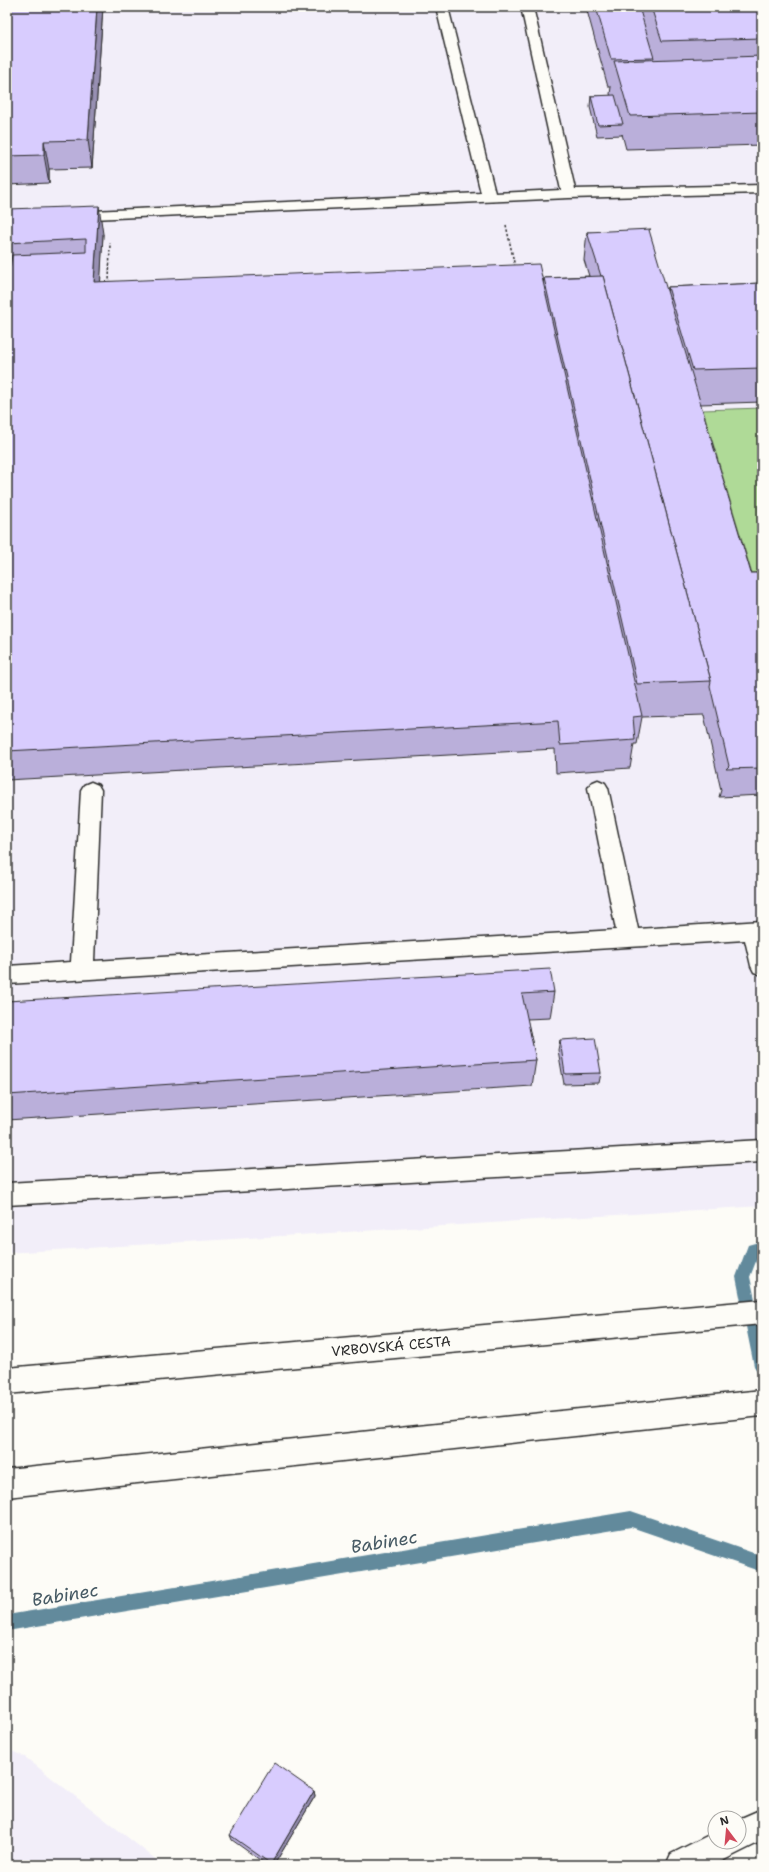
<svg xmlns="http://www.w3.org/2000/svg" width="769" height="1872" viewBox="0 0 769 1872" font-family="'Shantell Sans',sans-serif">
<rect width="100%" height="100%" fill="#fdfcf7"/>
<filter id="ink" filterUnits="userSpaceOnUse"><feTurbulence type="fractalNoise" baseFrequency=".025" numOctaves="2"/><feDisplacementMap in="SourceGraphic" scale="8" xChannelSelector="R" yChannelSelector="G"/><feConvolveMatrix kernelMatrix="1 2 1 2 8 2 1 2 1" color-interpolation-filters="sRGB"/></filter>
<g filter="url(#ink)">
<g fill="#f2eef9">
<polygon points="7,7 762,7 762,1206 7,1253"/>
<polygon points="7,1749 25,1757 163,1865 7,1865"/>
</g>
<polygon fill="#afda97" stroke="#6d8261" points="762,408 762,594 758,594 703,410"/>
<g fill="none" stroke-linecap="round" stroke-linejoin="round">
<g fill="#628a9c" fill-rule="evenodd">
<polygon points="762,1241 762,1255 758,1256 750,1277 762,1330 762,1373 757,1371 754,1366 736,1277 748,1245"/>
<polygon points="631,1511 762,1556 762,1572 631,1527 7,1631 7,1615"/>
</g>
<g stroke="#2b2b2b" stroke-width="3">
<g id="lane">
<polygon points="436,7 448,7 495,193 561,190 521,7 533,7 575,189 762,185 762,193 569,198 70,220 65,219 63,216 65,213 70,212 481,193"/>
<polygon points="598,780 605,783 608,788 638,929 762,921 762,975 754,972 751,966 745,940 7,984 7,966 71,962 81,790 84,785 91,782 98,785 101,790 94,961 616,930 588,788 591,783"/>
<polygon points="762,1140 762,1162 7,1205 7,1183"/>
<polygon points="762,1809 762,1841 714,1865 666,1865 671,1854 715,1832 715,1842 739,1842 739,1819"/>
</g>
</g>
<g stroke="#2b2b2b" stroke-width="3">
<g id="secondary">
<polygon points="762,1300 762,1324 7,1394 7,1368"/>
<polygon points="762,1390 762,1416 7,1497 7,1469"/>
</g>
</g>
<g stroke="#2b2b2b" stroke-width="1.5" stroke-dasharray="2.5 2" stroke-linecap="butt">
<polyline points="506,225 515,267"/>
<polyline points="109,284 110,243"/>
</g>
<use href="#lane" fill="#fdfcf7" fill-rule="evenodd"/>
<use href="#secondary" fill="#fdfcf7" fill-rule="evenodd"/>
</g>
<g fill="#baafda" stroke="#2b2b2b">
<polygon points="7,7 103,7 92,168 49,169 49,183 7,185"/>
<polygon points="586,7 762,7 762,145 626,149 622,134 622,135 597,136 590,107 591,96 611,96 610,94 611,87 608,87"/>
<polygon points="7,209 103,234 100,282 543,283 544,278 589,276 584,260 587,232 650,235 667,293 668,287 762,283 762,402 700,404 751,573 762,573 762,795 719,797 721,790 704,715 642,717 637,744 634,744 630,768 556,773 555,749 7,780"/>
<polygon points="554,992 550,1018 527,1019 536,1060 532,1086 7,1120 7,1001"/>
<polygon points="560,1040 601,1073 599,1083 564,1084 558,1050"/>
<polygon points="314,1791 315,1796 274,1865 267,1865 232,1840 230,1835"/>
</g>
<g fill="#978fb2" stroke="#2b2b2b">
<polygon points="97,7 103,7 92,168 88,140"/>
<polygon points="44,141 49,169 49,183 44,155"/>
<polygon points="99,206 103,234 99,311 94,282"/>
<polygon points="314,1791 315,1796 274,1865 271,1865 271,1864"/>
</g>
<g fill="#d8ccfe" stroke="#2b2b2b">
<polygon points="7,7 97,7 88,140 44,141 44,155 7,156"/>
<polygon points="596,7 639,7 654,58 611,59"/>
<polygon points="651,7 762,7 762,38 662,41"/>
<polygon points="762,56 762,112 630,116 614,61"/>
<polygon points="615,95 623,124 598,125 591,96"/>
<polygon points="99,206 94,282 539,264 642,716 633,717 635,740 560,745 558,721 7,751 7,267 10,267 12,255 86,252 86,239 7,243 7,209"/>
<polygon points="651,229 649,230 751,573 762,573 762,768 726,769 729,766 710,686 711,681 603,276 601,276 587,232"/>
<polygon points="603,276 711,681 637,684 544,278"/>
<polygon points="762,283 762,368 693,370 668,287"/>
<polygon points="550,969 554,992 522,994 536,1060 7,1095 7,1001"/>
<polygon points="595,1038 601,1073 565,1074 560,1040"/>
<polygon points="274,1763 314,1791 271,1864 230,1835"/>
</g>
</g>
<g text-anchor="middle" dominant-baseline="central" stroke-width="3.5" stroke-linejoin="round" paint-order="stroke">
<g font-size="14" fill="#2b2b2b" stroke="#fdfcf7">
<text transform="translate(391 1346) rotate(-5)">VRBOVSKÁ CESTA</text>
</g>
<g font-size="18" font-style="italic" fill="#475a64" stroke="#fdfcf7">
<text transform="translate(384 1542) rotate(-9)">Babinec</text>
<text transform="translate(65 1595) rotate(-9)">Babinec</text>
</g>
</g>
<rect width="769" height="1872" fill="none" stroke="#fdfcf7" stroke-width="24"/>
<rect x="12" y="12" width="745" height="1848" fill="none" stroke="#2b2b2b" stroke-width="1.5" filter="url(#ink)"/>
<g transform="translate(727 1830) rotate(344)"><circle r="19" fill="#fdfcf7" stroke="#a9a8a5"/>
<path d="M0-3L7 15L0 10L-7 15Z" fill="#d1495b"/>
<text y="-6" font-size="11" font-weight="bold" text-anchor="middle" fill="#2b2b2b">N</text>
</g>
</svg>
